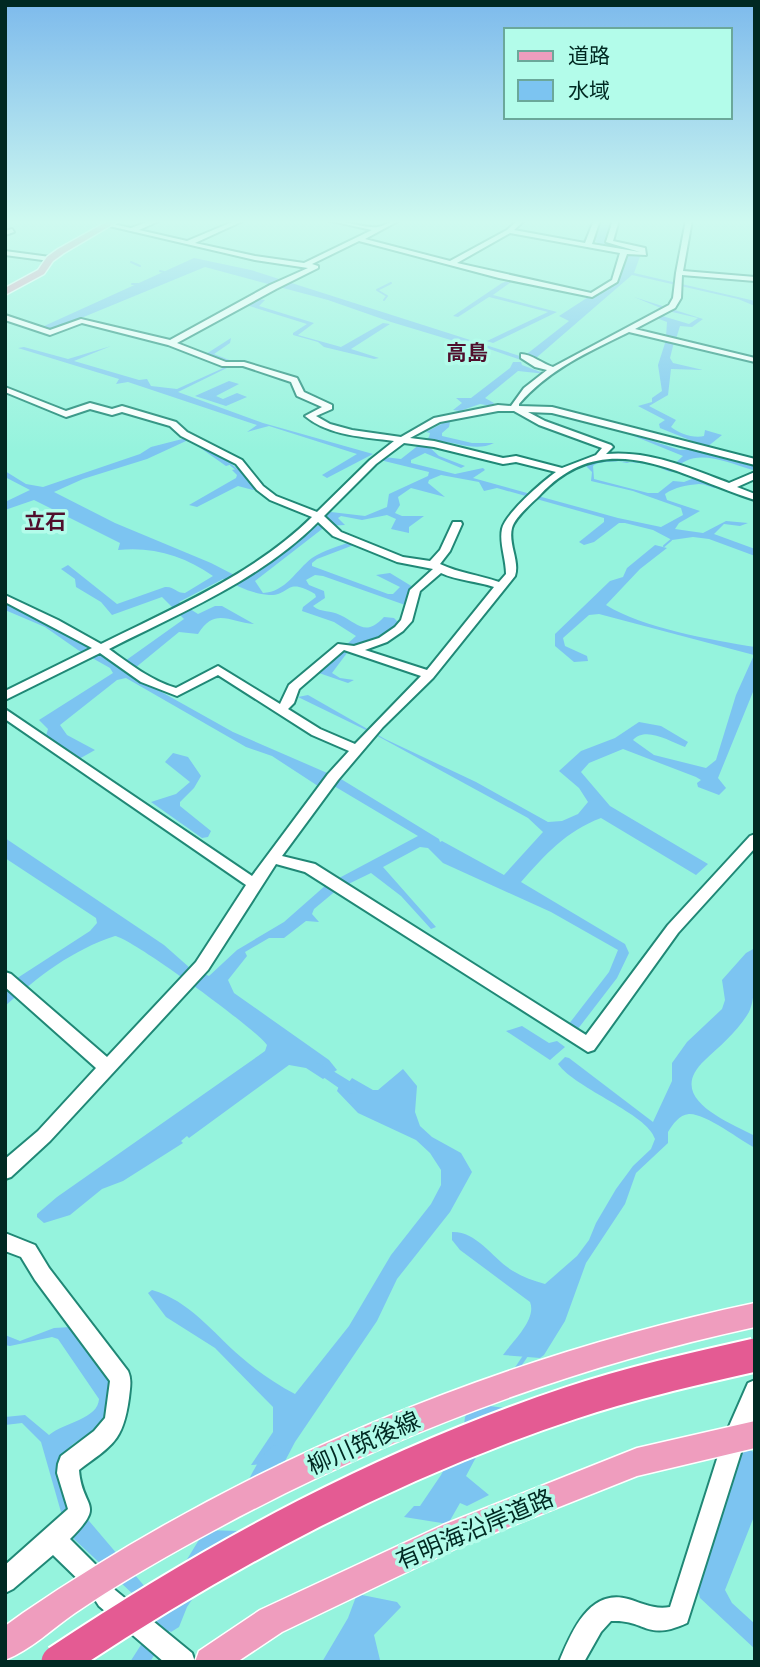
<svg xmlns="http://www.w3.org/2000/svg" width="760" height="1667" viewBox="0 0 760 1667" font-family="'Noto Sans','Noto Sans JP',sans-serif">
<rect width="100%" height="100%" fill="#95f3dd"/>
<g fill="#7cc4f1">
<polygon points="602,220 614,220 607,242 642,251 634,273 755,301 755,306 738,299 632,275 536,358 521,360 472,343 454,341 391,322 328,300 205,267 52,330 42,327 194,258 251,270 523,357 569,321 559,316 613,281 615,272 624,265 630,251 601,245 595,241"/>
<polygon points="511,280 514,280 493,295 557,312 493,343 487,341 548,312 489,297 458,317 453,316 502,283"/>
<polygon points="634,297 703,319 692,327 680,326 676,339 666,337 667,322 654,317 659,315 689,324 698,318 668,311"/>
<polygon points="257,299 265,300 259,306 314,323 298,335 341,347 383,323 390,324 351,349 379,358 374,359 324,347 318,342 293,335 293,333 307,324 246,305"/>
<polygon points="231,338 230,343 214,354 237,363 178,392 263,423 373,454 327,478 322,475 357,454 269,426 247,432 257,425 128,382 116,384 119,379 18,348 24,347 68,359 111,346 74,361 139,380 147,379 151,386 177,389 230,365 206,354"/>
<path d="M666,340L674,342L670,358L673,363L703,370L671,369L668,395L649,406L676,420L671,427C678,433 694,439 704,436L705,430L722,435L707,447L660,428L659,424L665,420L638,406L652,402V398L662,391L658,365Z"/>
<polygon points="513,362 521,362 522,365 546,374 518,371 485,398 494,403 492,406 480,404 460,411 453,410 462,403 456,398 471,398 510,368"/>
<polygon points="229,381 239,384 216,396 223,399 237,393 247,397 226,406 195,396"/>
<path d="M445,422H450L449,427L442,433V436L472,443H494C470,455 443,433 428,446L439,456L465,466L461,468L425,453L411,460V463L455,474L483,468L485,470L473,478L618,518L661,527L683,515L681,508L633,491L591,481L592,472L586,466L605,459L627,463L642,459L671,467L683,456L619,430L680,450L692,449L755,467L753,470C727,463 691,445 674,472C664,472 661,466 653,465C640,463 602,458 593,466L594,479L648,493H658L673,481L684,482L697,477L721,487C712,490 708,484 699,484C687,485 675,487 665,494L667,500L700,511L679,523L675,529L703,533L726,521L748,523L740,526L724,524L714,534L755,549V556L709,539L693,537L672,540L653,530L625,523H619L594,542L584,545L579,542L604,522V518L497,488L484,491L479,482L441,475L429,480L428,483L445,497L411,488L398,497L400,505L395,513L402,516H424L409,527V533L391,529L396,519L387,515L362,520L341,516L338,518L345,525L326,526L255,581L263,593C286,592 296,570 312,558C324,550 339,546 353,541L359,543L317,559L312,563V566L388,594H393L400,587L376,575L390,573L413,587L408,606L323,576L315,575L306,580L309,585L324,591L325,598L313,606C321,613 331,610 340,615C359,624 365,637 384,617L394,618L400,624C387,636 372,645 353,645L332,673L340,678L354,680L348,683L316,672L356,636L334,622L302,611L303,607L316,597L315,594C285,576 291,596 269,595C252,594 238,586 223,579L179,602L198,614L215,606H222L254,624C231,623 215,606 198,634L179,632L135,668L124,671L233,732L341,779L439,839L440,842L442,841L504,875L543,832L528,818L372,733L298,697L308,695L385,739L476,782L548,822L562,821L578,814L588,802L579,788L559,771L581,751L615,738L639,722L661,726L688,742L685,747C669,741 646,726 633,740L654,755L706,768L716,760L736,695L754,655L599,614L589,615L563,638L565,646L587,656L588,661L574,662L555,646V634L610,581L623,577L627,568L655,545L667,548L640,569L606,605C642,628 712,640 755,647V687L718,778L726,788L719,795L698,787L697,783L701,780L696,777L623,749L589,763L581,772L610,806L708,864L696,875L601,818C566,831 545,855 521,882L625,944L629,953L617,978L574,1034L565,1029L609,972L618,950L551,912L443,863L428,848L420,847L383,867L436,927L431,929L401,896L371,873L338,889L314,909L312,914L319,922L306,921L284,938H269L245,952L247,956L228,980L234,993L329,1060L337,1070L323,1079L306,1068L289,1065L189,1138L187,1136L181,1141L183,1143L123,1181L102,1189L70,1215L44,1223L37,1217V1214L57,1197L258,1056L265,1051L267,1045C256,1029 133,939 115,936C72,950 39,976 5,1006V986L90,931L97,923L96,918L5,858V838L164,945L190,968L209,976L237,950L284,922L326,885L418,836L334,786L321,783L318,786L272,756L246,747L126,678L117,680L60,725L67,735L95,750L79,759L46,736L48,729L39,720L113,673L110,668L78,650L45,627L5,610V600L125,661L184,619L162,597L112,615L101,602L76,587L75,579L61,569L68,565L117,604L165,587C174,586 176,593 185,593L213,576C185,556 152,546 118,550L120,543L34,500L5,510V502L30,490L5,477V471L26,484L43,487L140,454L151,447L190,437L236,463L226,466L192,442L186,441L147,459L83,479L54,492L115,523L211,563L244,580L287,551L315,527L327,521L325,517L331,512L365,516L387,507L389,494L428,476L429,472L380,460L384,457L401,459L429,437L430,433L426,432Z"/>
<polygon points="241,468 258,488 253,490 238,486 197,507 189,505 236,478 237,475 232,470"/>
<polygon points="173,753 188,757 201,776 194,788 180,802 180,806 211,831 208,837 202,838 151,802 176,794 190,782 165,762"/>
<path d="M755,948C755,964 756,999 749,1012C738,1031 720,1046 705,1060C664,1098 727,1121 755,1136V1148C740,1140 705,1113 689,1114C679,1115 673,1124 668,1132V1143L636,1173L625,1204L586,1263L565,1321L544,1355L540,1358L503,1355C513,1341 537,1319 530,1302L460,1250L452,1240V1232C477,1231 493,1259 513,1271C523,1277 534,1281 545,1284L577,1256L589,1240L596,1223L616,1189L633,1166L651,1149L655,1139C648,1114 576,1089 558,1064L565,1057L569,1058L653,1122L672,1081V1063L687,1042L722,1009L725,1000L722,980L746,953Z"/>
<polygon points="522,1026 549,1043 557,1041 565,1047 550,1060 506,1031"/>
<path d="M403,1069L417,1086L415,1112L420,1126L432,1137L461,1153L472,1172L450,1212L397,1279L377,1321L295,1442L284,1463L251,1465L273,1432V1407L215,1348L166,1317L148,1293L152,1290C190,1301 212,1332 241,1357C258,1372 276,1384 295,1394L349,1326L391,1255L431,1204L441,1185V1170L430,1153L416,1140L358,1113L337,1091L341,1081L349,1082L352,1078L373,1090H378Z"/>
<path d="M71,1327L115,1386L116,1399L102,1426L73,1444L64,1455L75,1501L63,1519L41,1442L22,1423L5,1425V1417L25,1415L49,1435C65,1422 98,1419 99,1399L58,1339L52,1337L10,1346L5,1345V1335L20,1341L54,1328Z"/>
<polygon points="473,1404 515,1409 490,1431 466,1476 489,1495 467,1506 460,1503 448,1524 404,1517 414,1506 420,1506 441,1475 463,1433 465,1417"/>
<polygon points="750,1450 755,1453 755,1514 725,1590 732,1603 755,1624 755,1649 700,1598 698,1590 731,1457"/>
<polygon points="84,1515 146,1588 178,1574 205,1530 239,1531 187,1607 179,1627 171,1632 151,1616 135,1596 74,1539 68,1529"/>
<polygon points="357,1594 397,1602 401,1607 374,1635 380,1660 322,1662 348,1618"/>
</g>
<g fill="none" stroke-linecap="round" stroke-linejoin="round">
<g stroke="#7cc4f1" stroke-width="2">
<polyline points="131,262 140,266"/>
<polyline points="160,271 164,272"/>
<polyline points="132,284 138,284"/>
<polyline points="384,300 387,296 377,290 391,283"/>
<polyline points="231,465 236,469"/>
<polyline points="664,546 671,540"/>
</g>
<polyline stroke="#7cc4f1" stroke-width="4.5" points="516,1370 526,1355"/>
<g fill="#7cc4f1" fill-rule="evenodd">
<polygon points="320,1063 356,1085 357,1089 356,1093 351,1094 346,1093 316,1072 314,1068 316,1064"/>
<path d="M275,1445L281,1447L283,1453C279,1464 266,1488 255,1492L249,1490L247,1484C251,1473 265,1449 275,1445Z"/>
<polygon points="170,1606 176,1609 179,1615 150,1662 130,1662 164,1609"/>
</g>
<g stroke="#208876" stroke-width="4">
<g id="minor">
<path d="M152,220H161L139,230L187,241L237,220H245L195,243L255,256L304,263L372,230L327,220C341,220 368,229 378,227C387,225 391,220 400,220L365,239L450,261L507,230L518,220H525L514,230L585,243L594,220H600L592,244L640,252L606,242L613,220H619L613,241L645,248L646,255L627,254L617,282L592,297L499,278L359,241L312,264L318,266V268L276,289L177,343L226,362H244L297,378L304,392L332,405V409L316,416L330,424L352,430L401,437L434,418L498,405L511,406L524,388L547,370L535,367L521,358V354C531,354 543,364 553,367L669,305L673,298L676,273L686,220H692L683,271L755,277V281L682,275L681,298L675,308L635,329L755,358V362L629,332C588,352 548,370 519,404V406L552,407L755,459V465L552,413L528,412L545,421L611,445L613,447L606,454C649,450 690,468 729,483L755,472V479L737,487L755,494V500C680,477 607,423 540,495C531,504 515,517 512,528C508,544 520,561 515,576L433,678L383,727L338,780L282,856L315,864L586,1035L668,925L750,836L755,834V848L678,933L594,1050L588,1052L305,872L276,864L208,970L50,1141L11,1177L5,1179V1159L38,1131L96,1068L5,987V972L11,974L107,1057L196,962L246,885L5,719V709L252,876L328,774L349,751L312,735L218,675L177,696L141,682L100,653L5,700V691L92,648L5,602V595L58,620L101,644C175,607 253,575 312,517L270,500L257,490L236,464L181,436L170,426L122,412L112,415L90,409L66,417L5,392V387L66,411L90,403L112,409L122,406L176,422L187,432L242,460L263,486L276,496L317,512L370,460L394,441C364,437 329,436 305,416L322,407L297,396L291,382L243,366H222L168,345L82,323L50,335L5,320V315L50,330L81,319L170,340L270,285L308,268L255,260L105,225L108,223L131,228ZM510,233L620,253L612,280L591,293L457,263ZM498,411H514L539,425L602,448L596,455L562,468L516,456L503,458L434,441L410,438L440,422ZM404,443L434,447L503,464L516,462L556,472C543,481 505,514 502,529C499,543 506,559 506,574L499,582C479,575 459,573 440,564L450,551L462,524L461,522H453L440,550L430,561L403,557L341,532L324,516L376,464ZM318,522L333,536L397,562L433,569L410,590L401,620L395,627L379,638L354,646L338,644L289,685L280,704L218,666L176,688C150,680 130,664 109,649C182,612 260,580 318,522ZM441,573C458,581 477,581 494,587L427,670L365,650L387,642L403,631L412,621L420,591ZM344,650L421,676L355,744L320,729L288,709L294,703L299,689Z"/>
<polygon points="12,229 14,232 5,235 5,231"/>
<polygon points="5,251 50,257 53,259 50,261 5,255"/>
<path d="M5,1233L35,1245L49,1268L128,1371C132,1380 130,1388 129,1398C123,1442 112,1445 79,1470C82,1510 107,1502 70,1539L104,1573L115,1590L192,1653L195,1662H164L99,1606L88,1589L53,1555L13,1589L5,1593V1565L68,1509L57,1473L58,1464L61,1456L94,1431L105,1418L110,1381L35,1280L21,1257L5,1251Z"/>
<path d="M755,1380V1416L745,1440L687,1623C646,1642 646,1619 611,1621L601,1632L584,1662H559C571,1633 589,1588 628,1599C642,1603 654,1610 670,1607L723,1440L748,1383Z"/>
</g>
</g>
<g stroke="#fff" stroke-width="3">
<g id="major">
<polygon points="110,220 120,220 64,253 53,261 44,274 5,295 5,288 38,270 47,257 58,249"/>
<path d="M755,1303V1327C558,1370 374,1442 198,1539C156,1562 115,1586 75,1613C53,1628 31,1650 5,1660V1626L23,1613C243,1463 494,1358 755,1303Z"/>
<polygon points="755,1421 755,1448 637,1476 461,1546 282,1632 237,1662 195,1662 199,1651 260,1610 443,1525 637,1448"/>
</g>
</g>
<use href="#minor" fill="#fff" fill-rule="evenodd"/>
<use href="#major" fill="#ef9dbe" fill-rule="evenodd"/>
<g stroke="#fff" stroke-width="37" stroke-linecap="butt">
<path id="highway-bridge" d="M58,1662C219,1555 387,1464 571,1403C631,1383 693,1369 755,1355"/>
</g>
<use href="#highway-bridge" stroke="#e45b93" stroke-width="33"/>
</g>
<linearGradient id="sky" x2="0" y2="1"><stop stop-color="#7dbaec"/><stop offset="0.49" stop-color="#cffaf0"/><stop offset="1" stop-color="#cffaf0" stop-opacity="0"/></linearGradient>
<rect width="760" height="453" fill="url(#sky)"/>
<g text-anchor="middle" dominant-baseline="central" stroke-width="7" stroke-linejoin="round" paint-order="stroke">
<g font-size="21" font-weight="bold" fill="#500e2c" stroke="#b3fcea">
<text x="467" y="352">高島</text>
<text x="45" y="521">立石</text>
</g>
<g font-size="24" fill="#002922" stroke="#b3fcea">
<text transform="translate(363 1442) rotate(-24)">柳川筑後線</text>
<text transform="translate(474 1528) rotate(-23)">有明海沿岸道路</text>
</g>
</g>
<rect width="760" height="1667" fill="none" stroke="#002922" stroke-width="14"/>
<rect x="504" y="28" width="228" height="91" fill="#b3fcea" stroke="#6ba89a" stroke-width="2"/>
<rect x="518" y="51" width="35" height="10" fill="#ef9dbe" stroke="#6ba89a" stroke-width="2"/>
<text x="568" y="63" font-size="21" fill="#002922">道路</text>
<rect x="518" y="80" width="35" height="21" fill="#7cc4f1" stroke="#6ba89a" stroke-width="2"/>
<text x="568" y="98" font-size="21" fill="#002922">水域</text>
</svg>
